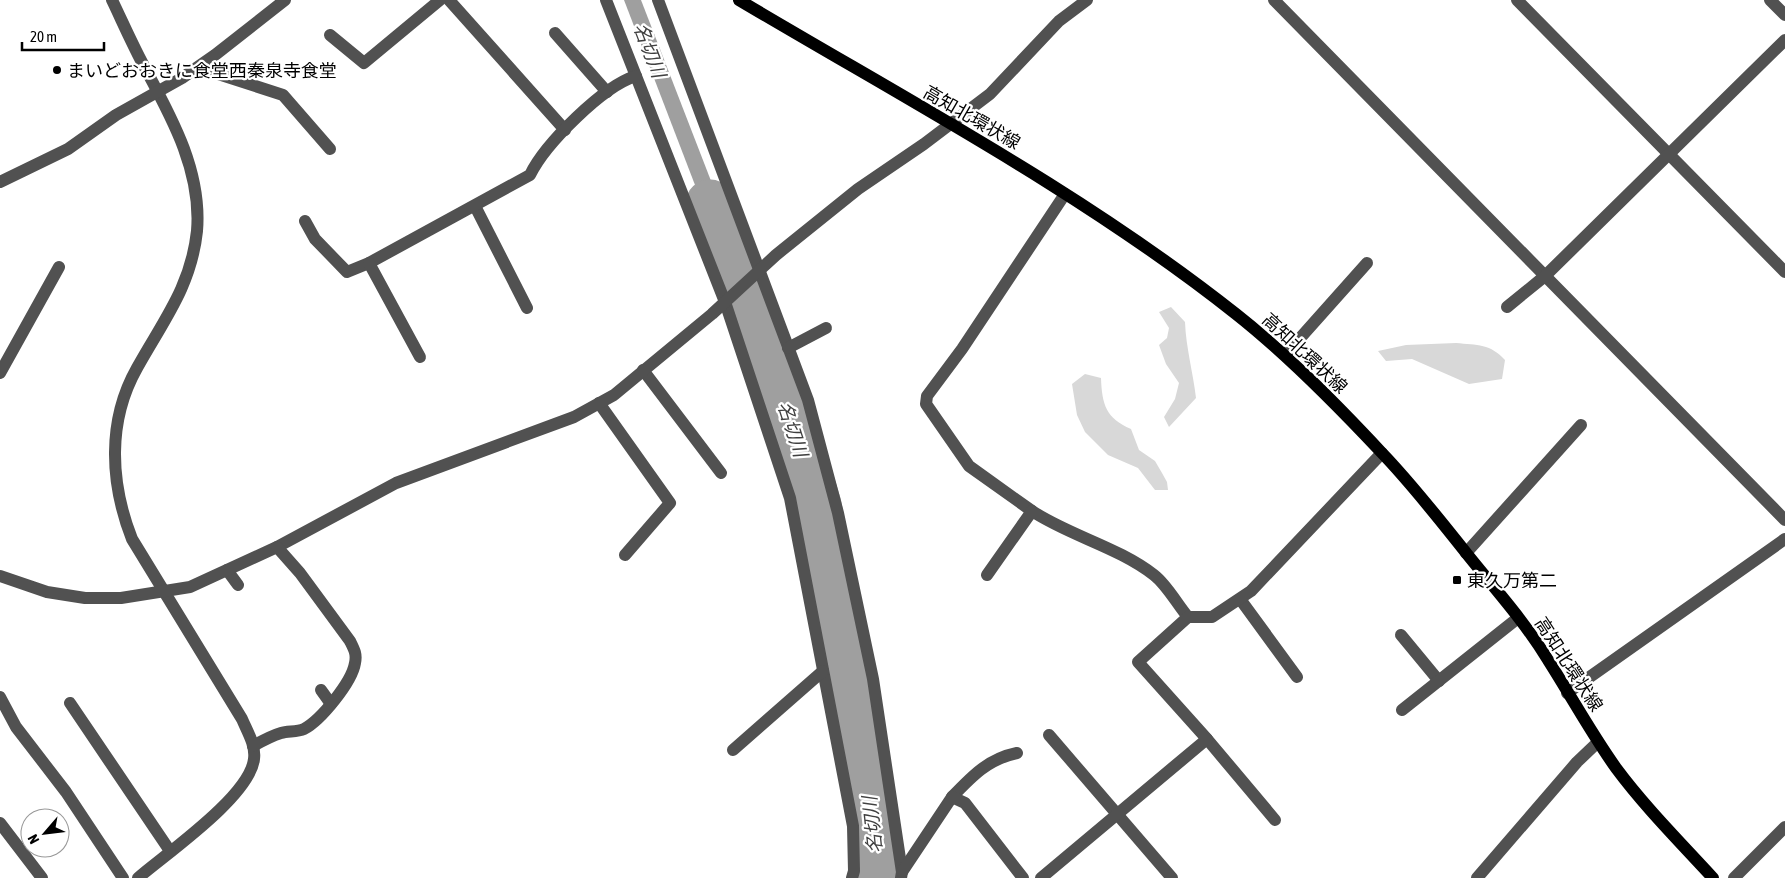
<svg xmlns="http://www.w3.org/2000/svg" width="1785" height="878" viewBox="0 0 1785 878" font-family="'Asap Condensed','Noto Sans JP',sans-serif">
<rect width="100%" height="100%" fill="#fff"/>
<g fill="#d8d8d8">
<path d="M1171,307L1185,322C1186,348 1193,372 1196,398L1169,427L1164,417L1175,399L1179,383L1166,364L1159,345L1167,338L1169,328L1159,312Z"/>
<path d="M1456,343C1477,345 1491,344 1505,360L1502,379L1469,384L1412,359L1386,361L1378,351L1406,345Z"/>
<path d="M1085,374L1101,378C1102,405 1106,418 1131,429L1139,450L1155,461L1162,473L1167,482L1168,490H1155L1138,468L1108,455L1085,432L1077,415L1072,384Z"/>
</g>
<polygon fill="#9f9f9f" points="624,0 641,0 742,261 728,271"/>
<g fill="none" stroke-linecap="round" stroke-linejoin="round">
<polyline stroke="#9f9f9f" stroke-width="49" points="710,204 788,411 817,505 876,829 876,878"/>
<g stroke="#515151" stroke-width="12">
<path d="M112,0C123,23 133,46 145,68C172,118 202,172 197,231C191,287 163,321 137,368C107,421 110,483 132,539L242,719C247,731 256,745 254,759C250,796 167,853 138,878"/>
<polyline points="449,0 565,130"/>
<polyline points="606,0 725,302 790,498 853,826 854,871 852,878"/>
<polyline points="658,0 808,400 838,513 873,679 902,872 901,878"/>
<polyline points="1274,0 1785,520"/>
<polyline points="1517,0 1785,272"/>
<polyline points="1770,0 1785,15"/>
<polyline points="555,33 607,92"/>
<polyline points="330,35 364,63 440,0"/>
<polyline points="202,65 212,72 283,95 330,149"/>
<polyline points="0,182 68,149 116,115 182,78 215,55 285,0"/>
<polyline points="475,206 527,308"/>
<path d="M305,221L315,239L347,272L369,263L530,175C545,144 603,86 636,76"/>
<polyline points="369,263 420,357"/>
<polyline points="1507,307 1545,276 1785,40"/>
<polyline points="788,348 826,328"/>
<polyline points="1285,355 1367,263"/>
<polyline points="643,370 721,473"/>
<polyline points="0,373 59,267"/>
<polyline points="599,403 670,503 625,555"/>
<polyline points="1032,511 969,466 926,404 927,396 962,349 1065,194"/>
<polyline points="1466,553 1581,425"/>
<polyline points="227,570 238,585"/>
<path d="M987,575L1032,511C1070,536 1118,547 1154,575C1167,585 1177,604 1188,617"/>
<polyline points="0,576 47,592 85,598 121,598 190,587 277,547 396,483 574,417 614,395 712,314 776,255 858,189 924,144 990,94 1059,21 1087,0"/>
<polyline points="1240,599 1297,677"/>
<polyline points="1401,635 1439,681"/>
<polyline points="321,690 331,704"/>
<polyline points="1567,693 1785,539"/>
<polyline points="0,697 16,727 66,792 123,878"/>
<polyline points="70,703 170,851"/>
<polyline points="1402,710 1518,618"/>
<polyline points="1049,735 1172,878"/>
<polyline points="1207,739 1275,820"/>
<path d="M253,746C262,741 271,736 281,733C288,731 297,732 304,729C321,720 352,682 355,663C357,654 354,649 350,641L300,573L277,547"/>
<polyline points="733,750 823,671"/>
<path d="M952,797C972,776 988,759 1017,753"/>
<polyline points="0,823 42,878"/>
<polyline points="902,872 952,797 965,803 1023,878"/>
<polyline points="1041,878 1207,739 1138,662 1188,617 1212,617 1251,591 1382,453"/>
<polyline points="1477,878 1577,762 1598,742"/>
<polyline points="1734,878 1785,827"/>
</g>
<path stroke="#000" stroke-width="12" d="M739,0C907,100 1082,192 1236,314C1288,355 1336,404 1381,452C1412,484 1439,519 1467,554C1495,589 1525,622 1548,660C1571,696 1591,733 1616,768C1645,807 1680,842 1713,878"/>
</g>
<g fill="#000" stroke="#fff" stroke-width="2">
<circle cx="57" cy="70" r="5"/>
<rect x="1452" y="575" width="10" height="10" rx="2.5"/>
</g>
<g text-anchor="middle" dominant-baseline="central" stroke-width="4.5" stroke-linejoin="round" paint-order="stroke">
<g font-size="18" fill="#000" stroke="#fff" text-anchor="start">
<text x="67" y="70">まいどおおきに食堂西秦泉寺食堂</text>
<text x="1467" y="580">東久万第二</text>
</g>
<g font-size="18" fill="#000" stroke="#fff">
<text transform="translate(972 117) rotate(30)">高知北環状線</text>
<text transform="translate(1305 353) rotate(43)">高知北環状線</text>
<text transform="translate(1569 664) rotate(57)">高知北環状線</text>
</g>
<g font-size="19" font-style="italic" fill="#404040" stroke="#fff">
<text transform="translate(650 50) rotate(69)">名切川</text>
<text transform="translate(793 429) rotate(72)">名切川</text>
<text transform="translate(872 825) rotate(-96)">名切川</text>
</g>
</g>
<g transform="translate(45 833) rotate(242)"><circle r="24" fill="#ffffff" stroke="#999999"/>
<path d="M0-4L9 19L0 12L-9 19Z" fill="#000000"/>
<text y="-8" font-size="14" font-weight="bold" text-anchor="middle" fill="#000000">N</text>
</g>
<path d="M22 42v8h82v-8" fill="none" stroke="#000000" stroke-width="2.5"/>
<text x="30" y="42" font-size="15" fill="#000000" stroke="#ffffff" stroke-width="4" paint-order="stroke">20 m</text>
</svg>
